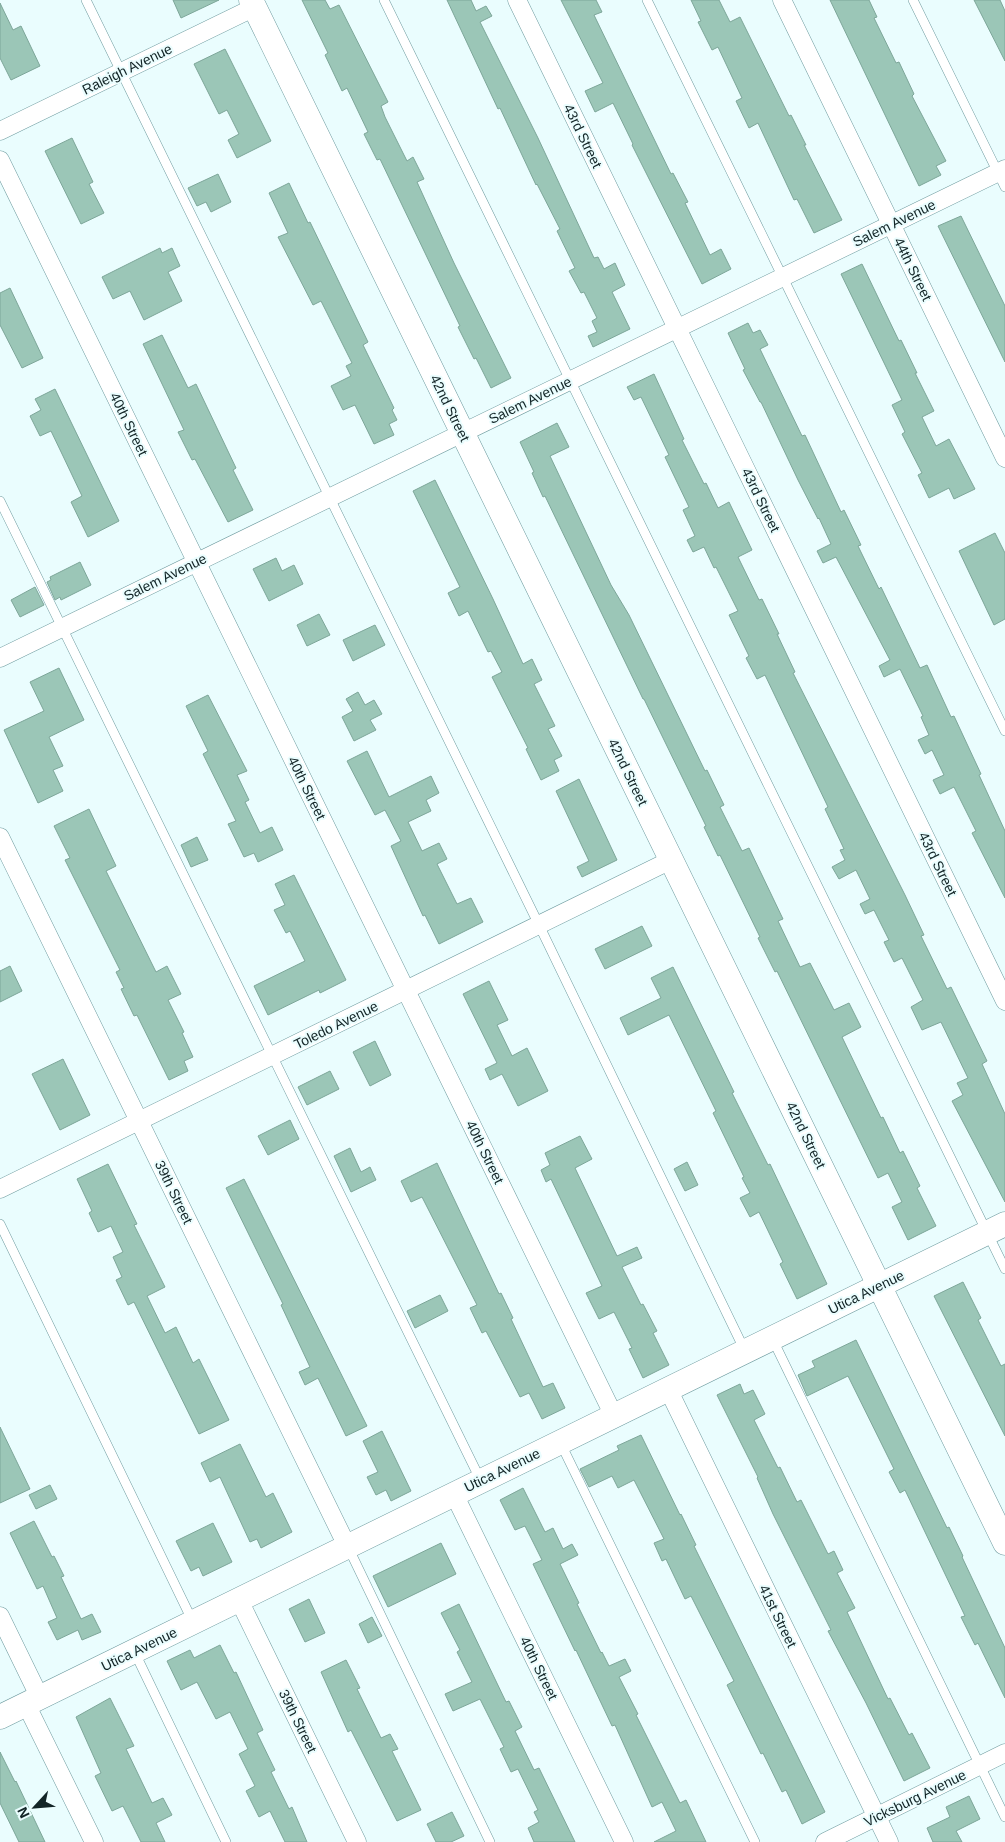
<svg xmlns="http://www.w3.org/2000/svg" width="1005" height="1842" viewBox="0 0 1005 1842" font-family="Helvetica,sans-serif">
<rect width="100%" height="100%" fill="#eafdfe"/>
<g fill="#9bc6b7" stroke="#7da699">
<polygon points="173,0 219,0 181,18"/>
<polygon points="302,0 325,0 330,9 339,5 388,102 381,106 385,117 407,161 413,157 424,179 417,182 454,263 511,378 491,388 476,358 474,359 458,327 460,326 380,159 377,160 364,134 368,132 347,88 342,91 325,55 328,53"/>
<polygon points="447,0 471,0 476,11 486,6 492,16 480,22 538,138 594,258 598,257 604,269 615,263 625,285 612,292 630,329 593,347 588,336 597,332 592,321 597,318 584,292 581,293 569,271 575,268 557,231 560,229 537,184 536,185 500,108 498,109"/>
<polygon points="561,0 596,0 602,12 594,15 671,174 673,173 688,202 685,203 710,255 721,249 731,269 702,284 632,145 633,144 613,103 595,112 585,91 603,83"/>
<polygon points="691,0 719,0 730,22 740,17 789,116 791,115 806,145 804,145 842,220 814,233 797,199 794,200 758,123 749,128 736,101 742,98 718,47 712,50 698,22 701,21"/>
<polygon points="830,0 869,0 877,17 874,18 896,63 899,62 914,94 912,96 946,161 936,166 941,175 919,186"/>
<polygon points="974,0 1000,0 1005,11 1005,61"/>
<polygon points="0,3 13,30 21,26 40,66 11,80 0,58"/>
<polygon points="225,49 271,141 237,158 228,140 239,134 227,110 219,114 194,64"/>
<polygon points="72,138 93,182 89,184 104,213 81,224 45,151"/>
<polygon points="218,174 231,202 211,212 206,202 197,206 188,188"/>
<polygon points="289,183 308,223 310,222 368,342 363,345 394,408 392,410 397,420 389,424 394,435 374,444 355,405 343,410 331,386 351,376 346,366 352,363 321,301 313,305 278,237 288,233 269,193"/>
<polygon points="961,216 1005,306 1005,362 938,226"/>
<polygon points="160,248 162,253 172,248 180,266 168,272 182,301 144,320 130,291 113,299 102,277"/>
<polygon points="862,264 899,341 901,340 917,373 915,373 934,411 922,417 936,446 949,439 975,489 954,499 949,488 929,498 918,475 922,473 902,434 905,432 892,405 902,400 841,274"/>
<polygon points="10,288 43,358 22,368 0,325 0,293"/>
<polygon points="748,323 753,333 760,330 768,345 760,349 802,436 805,435 841,512 844,510 861,545 858,546 879,589 881,587 920,668 927,665 951,717 954,716 981,774 979,775 1005,831 1005,898 972,833 976,831 954,787 940,794 933,780 944,775 932,750 925,754 918,740 929,735 921,717 923,716 900,669 884,677 879,666 890,660 836,557 823,563 817,551 831,544 819,518 818,519 798,480 761,402 760,402 743,370 745,369 728,333"/>
<polygon points="162,335 188,388 196,384 236,468 233,470 253,510 228,522 195,459 192,460 178,432 184,430 143,344"/>
<polygon points="654,374 684,439 682,440 704,484 706,483 718,508 729,502 752,550 738,557 759,600 762,599 779,634 777,634 795,672 793,673 905,895 924,935 921,936 947,989 951,987 987,1061 982,1064 1005,1114 1005,1202 952,1101 963,1095 957,1083 968,1078 941,1022 922,1030 911,1007 923,1000 902,958 894,962 884,942 889,940 874,910 865,914 860,904 870,899 856,870 839,879 832,867 845,860 840,850 844,849 825,809 828,807 765,675 757,679 746,658 749,656 729,615 738,611 716,567 714,568 704,547 693,552 687,540 695,536 683,510 689,507 665,457 669,455 641,397 634,400 627,387"/>
<polygon points="55,389 119,521 88,537 71,502 82,496 63,456 51,431 40,436 30,416 41,410 35,399"/>
<polygon points="557,423 569,447 550,456 611,585 629,615 705,771 707,770 724,805 720,807 742,851 749,848 783,919 778,921 800,967 810,963 834,1010 849,1003 861,1027 842,1037 881,1118 883,1117 900,1153 903,1151 920,1186 917,1188 936,1226 908,1240 892,1207 902,1202 888,1173 878,1178 777,971 775,972 758,938 760,937 720,855 718,856 704,827 706,826 644,699 643,699 545,496 543,497 532,473 534,472 520,442"/>
<polygon points="435,480 493,599 523,664 532,659 542,680 534,684 555,726 548,729 562,756 554,760 559,771 541,780 526,749 528,748 492,677 502,672 491,651 488,652 468,611 459,616 448,593 460,587 413,491"/>
<polygon points="995,533 1005,553 1005,619 994,625 959,551"/>
<polygon points="276,558 282,571 294,565 303,584 269,601 253,569"/>
<polygon points="80,562 91,585 61,600 60,597 55,600 47,582 51,580 50,577"/>
<polygon points="35,587 44,605 20,617 11,600"/>
<polygon points="319,614 330,635 307,646 297,625"/>
<polygon points="375,625 385,645 353,661 343,640"/>
<polygon points="59,668 84,720 49,737 63,766 53,770 63,791 38,803 4,730 44,711 30,682"/>
<polygon points="358,692 365,705 374,700 382,714 370,720 376,730 354,741 342,717 353,711 346,699"/>
<polygon points="208,695 247,771 237,775 249,800 245,802 260,833 272,827 283,850 258,862 254,853 244,857 228,824 236,821 203,754 208,751 186,706"/>
<polygon points="367,751 389,797 431,776 439,793 426,800 431,811 408,822 422,851 439,843 447,859 437,864 457,904 471,898 483,922 439,944 425,915 423,916 391,846 401,841 385,810 375,815 347,761"/>
<polygon points="579,779 617,860 582,877 577,867 589,861 556,791"/>
<polygon points="89,809 116,866 106,871 156,972 167,966 181,994 168,1000 184,1032 182,1033 193,1057 184,1061 188,1071 169,1080 137,1015 134,1016 121,989 124,988 116,972 120,970 65,860 70,858 54,826"/>
<polygon points="197,837 208,860 191,867 181,845"/>
<polygon points="294,875 346,980 320,993 319,990 268,1015 254,986 305,961 290,931 286,933 274,910 285,905 275,884"/>
<polygon points="642,926 652,946 605,969 595,949"/>
<polygon points="10,966 22,991 0,1002 0,971"/>
<polygon points="673,967 734,1092 732,1093 768,1165 770,1164 827,1284 797,1299 780,1264 783,1262 759,1212 750,1217 740,1198 750,1193 742,1178 744,1177 713,1113 716,1111 669,1015 628,1035 620,1018 661,998 651,978"/>
<polygon points="489,981 508,1020 497,1025 512,1056 527,1048 548,1091 518,1106 502,1074 490,1080 485,1069 497,1063 463,994"/>
<polygon points="375,1041 391,1075 370,1086 353,1052"/>
<polygon points="63,1059 90,1115 60,1130 32,1074"/>
<polygon points="330,1071 339,1089 307,1105 298,1087"/>
<polygon points="290,1120 299,1139 268,1155 258,1136"/>
<polygon points="580,1136 592,1159 575,1168 617,1256 637,1247 642,1258 622,1267 641,1305 643,1304 657,1331 653,1333 669,1365 643,1378 629,1349 632,1348 614,1312 599,1319 586,1293 602,1286 551,1179 546,1182 541,1170 550,1165 545,1153"/>
<polygon points="350,1148 361,1172 370,1167 376,1180 351,1192 334,1156"/>
<polygon points="687,1162 698,1185 685,1191 674,1169"/>
<polygon points="437,1163 499,1294 501,1293 513,1318 511,1319 543,1387 553,1383 565,1408 542,1419 529,1393 520,1397 486,1331 482,1333 470,1308 477,1305 422,1197 411,1202 401,1181"/>
<polygon points="108,1164 137,1224 134,1225 165,1287 147,1296 165,1333 176,1327 193,1363 199,1359 229,1420 199,1434 134,1302 128,1305 116,1280 122,1277 113,1257 123,1252 111,1226 98,1232 89,1213 92,1211 77,1179"/>
<polygon points="244,1179 367,1426 346,1436 318,1378 305,1385 299,1372 310,1367 281,1305 283,1304 226,1188"/>
<polygon points="963,1282 981,1318 978,1320 1001,1366 1005,1364 1005,1436 934,1296"/>
<polygon points="440,1295 448,1311 415,1328 407,1311"/>
<polygon points="856,1340 947,1528 949,1527 963,1556 962,1557 1005,1648 1005,1698 978,1643 975,1645 961,1617 965,1616 905,1490 900,1493 889,1472 894,1469 848,1376 807,1396 798,1375 815,1367 812,1361"/>
<polygon points="740,1384 744,1394 753,1390 765,1414 754,1420 778,1468 780,1467 797,1502 801,1500 828,1554 834,1551 843,1570 837,1573 855,1608 847,1612 888,1699 890,1698 909,1735 912,1733 930,1768 904,1781 866,1703 828,1631 831,1630 773,1514 757,1478 758,1477 717,1395"/>
<polygon points="0,1427 30,1489 0,1503"/>
<polygon points="382,1431 411,1491 391,1501 386,1490 376,1495 367,1477 378,1472 363,1441"/>
<polygon points="641,1435 680,1515 681,1514 696,1545 694,1546 825,1812 802,1824 786,1790 782,1792 763,1753 761,1754 727,1685 734,1681 691,1596 685,1599 666,1559 662,1561 654,1543 664,1539 634,1480 618,1488 612,1476 589,1487 580,1469 619,1450 617,1446"/>
<polygon points="240,1444 266,1497 273,1493 292,1532 261,1548 257,1539 250,1542 220,1477 210,1482 201,1463"/>
<polygon points="50,1485 57,1499 36,1509 29,1495"/>
<polygon points="523,1488 545,1532 553,1528 563,1549 572,1544 578,1555 560,1564 579,1603 577,1604 601,1653 602,1652 609,1666 625,1659 631,1671 619,1677 638,1714 636,1715 680,1803 686,1800 706,1842 654,1842 676,1831 662,1802 652,1807 615,1725 612,1726 576,1650 575,1651 533,1564 542,1560 525,1526 515,1530 500,1500"/>
<polygon points="34,1521 52,1557 54,1556 64,1576 61,1577 81,1619 92,1614 101,1632 82,1640 78,1630 57,1640 48,1622 57,1618 43,1586 37,1589 10,1533"/>
<polygon points="213,1523 232,1562 203,1576 199,1567 191,1571 176,1541"/>
<polygon points="441,1543 456,1574 388,1607 373,1576"/>
<polygon points="309,1599 325,1633 305,1642 289,1609"/>
<polygon points="459,1604 506,1702 509,1701 522,1727 515,1731 534,1770 539,1768 575,1842 534,1842 528,1828 539,1822 534,1812 538,1810 518,1769 511,1772 500,1749 504,1747 480,1699 453,1711 445,1694 472,1682 457,1652 460,1650 441,1613"/>
<polygon points="372,1617 382,1636 368,1643 359,1624"/>
<polygon points="220,1645 234,1673 236,1672 263,1730 257,1733 275,1770 271,1772 289,1809 292,1807 307,1842 285,1842 270,1811 259,1817 246,1791 255,1786 239,1754 248,1749 230,1712 216,1719 197,1682 181,1690 167,1661 190,1650 194,1658"/>
<polygon points="346,1660 360,1688 357,1689 381,1738 390,1734 398,1749 392,1751 421,1810 397,1821 351,1730 348,1732 321,1672"/>
<polygon points="110,1698 134,1746 126,1749 152,1803 163,1798 172,1815 156,1823 165,1842 141,1842 123,1806 112,1811 95,1776 101,1773 76,1717"/>
<polygon points="0,1752 15,1782 16,1781 45,1842 19,1842 0,1803"/>
<polygon points="969,1796 980,1819 956,1831 962,1842 933,1842 927,1828 950,1817 946,1807"/>
<polygon points="452,1812 464,1836 451,1842 436,1842 427,1824"/>
</g>
<g fill="none" stroke-linecap="round" stroke-linejoin="round">
<g stroke="#6f9ca0" stroke-width="10">
<g id="lane">
<polyline points="86,0 539,925 745,1351"/>
<polyline points="384,0 1005,1269"/>
<polyline points="647,0 1005,731"/>
<polyline points="913,0 1005,187"/>
<polyline points="0,501 480,1479"/>
<polyline points="0,1224 193,1622"/>
<polyline points="772,1338 1005,1817"/>
<polyline points="560,1442 755,1842"/>
<polyline points="348,1547 490,1842"/>
<polyline points="134,1651 226,1842"/>
</g>
</g>
<g stroke="#6f9ca0" stroke-width="19">
<g id="street">
<polyline points="517,0 1005,1001"/>
<polyline points="782,0 1005,458"/>
<polyline points="0,131 255,7"/>
<polyline points="0,160 614,1416"/>
<polyline points="0,658 1005,169"/>
<polyline points="0,837 347,1546"/>
<polyline points="0,1189 671,860"/>
<polyline points="668,1389 889,1842"/>
<polyline points="454,1494 624,1842"/>
<polyline points="239,1600 357,1842"/>
<polyline points="0,1616 40,1698"/>
<polyline points="26,1704 94,1842"/>
<polyline points="825,1842 1005,1753"/>
</g>
</g>
<g stroke="#6f9ca0" stroke-width="25">
<g id="secondary">
<polyline points="251,0 1005,1543"/>
<polyline points="0,1717 1005,1224"/>
</g>
</g>
<use href="#lane" stroke="#fff" stroke-width="9"/>
<use href="#street" stroke="#fff" stroke-width="18"/>
<use href="#secondary" stroke="#fff" stroke-width="24"/>
</g>
<g text-anchor="middle" dominant-baseline="central" stroke-width="4" stroke-linejoin="round" paint-order="stroke">
<g font-size="14" fill="#122426" stroke="#eafdfe">
<text transform="translate(127 69) rotate(-26)">Raleigh Avenue</text>
<text transform="translate(583 136) rotate(64)">43rd Street</text>
<text transform="translate(894 223) rotate(-26)">Salem Avenue</text>
<text transform="translate(913 269) rotate(64)">44th Street</text>
<text transform="translate(530 400) rotate(-26)">Salem Avenue</text>
<text transform="translate(450 408) rotate(64)">42nd Street</text>
<text transform="translate(129 424) rotate(64)">40th Street</text>
<text transform="translate(761 500) rotate(64)">43rd Street</text>
<text transform="translate(165 577) rotate(-26)">Salem Avenue</text>
<text transform="translate(628 772) rotate(64)">42nd Street</text>
<text transform="translate(307 788) rotate(64)">40th Street</text>
<text transform="translate(938 864) rotate(64)">43rd Street</text>
<text transform="translate(336 1025) rotate(-26)">Toledo Avenue</text>
<text transform="translate(806 1135) rotate(64)">42nd Street</text>
<text transform="translate(485 1152) rotate(64)">40th Street</text>
<text transform="translate(174 1192) rotate(64)">39th Street</text>
<text transform="translate(866 1292) rotate(-26)">Utica Avenue</text>
<text transform="translate(502 1470) rotate(-26)">Utica Avenue</text>
<text transform="translate(778 1616) rotate(64)">41st Street</text>
<text transform="translate(139 1649) rotate(-26)">Utica Avenue</text>
<text transform="translate(539 1668) rotate(64)">40th Street</text>
<text transform="translate(298 1721) rotate(64)">39th Street</text>
<text transform="translate(915 1798) rotate(-26)">Vicksburg Avenue</text>
</g>
</g>
<g transform="translate(35 1807) rotate(244)" stroke="#eafdfe" stroke-width="4" paint-order="stroke">
<path d="M0-4L9 19L0 12L-9 19Z" fill="#122426"/>
<text y="-8" font-size="14" font-weight="bold" text-anchor="middle" fill="#122426">N</text>
</g>
</svg>
